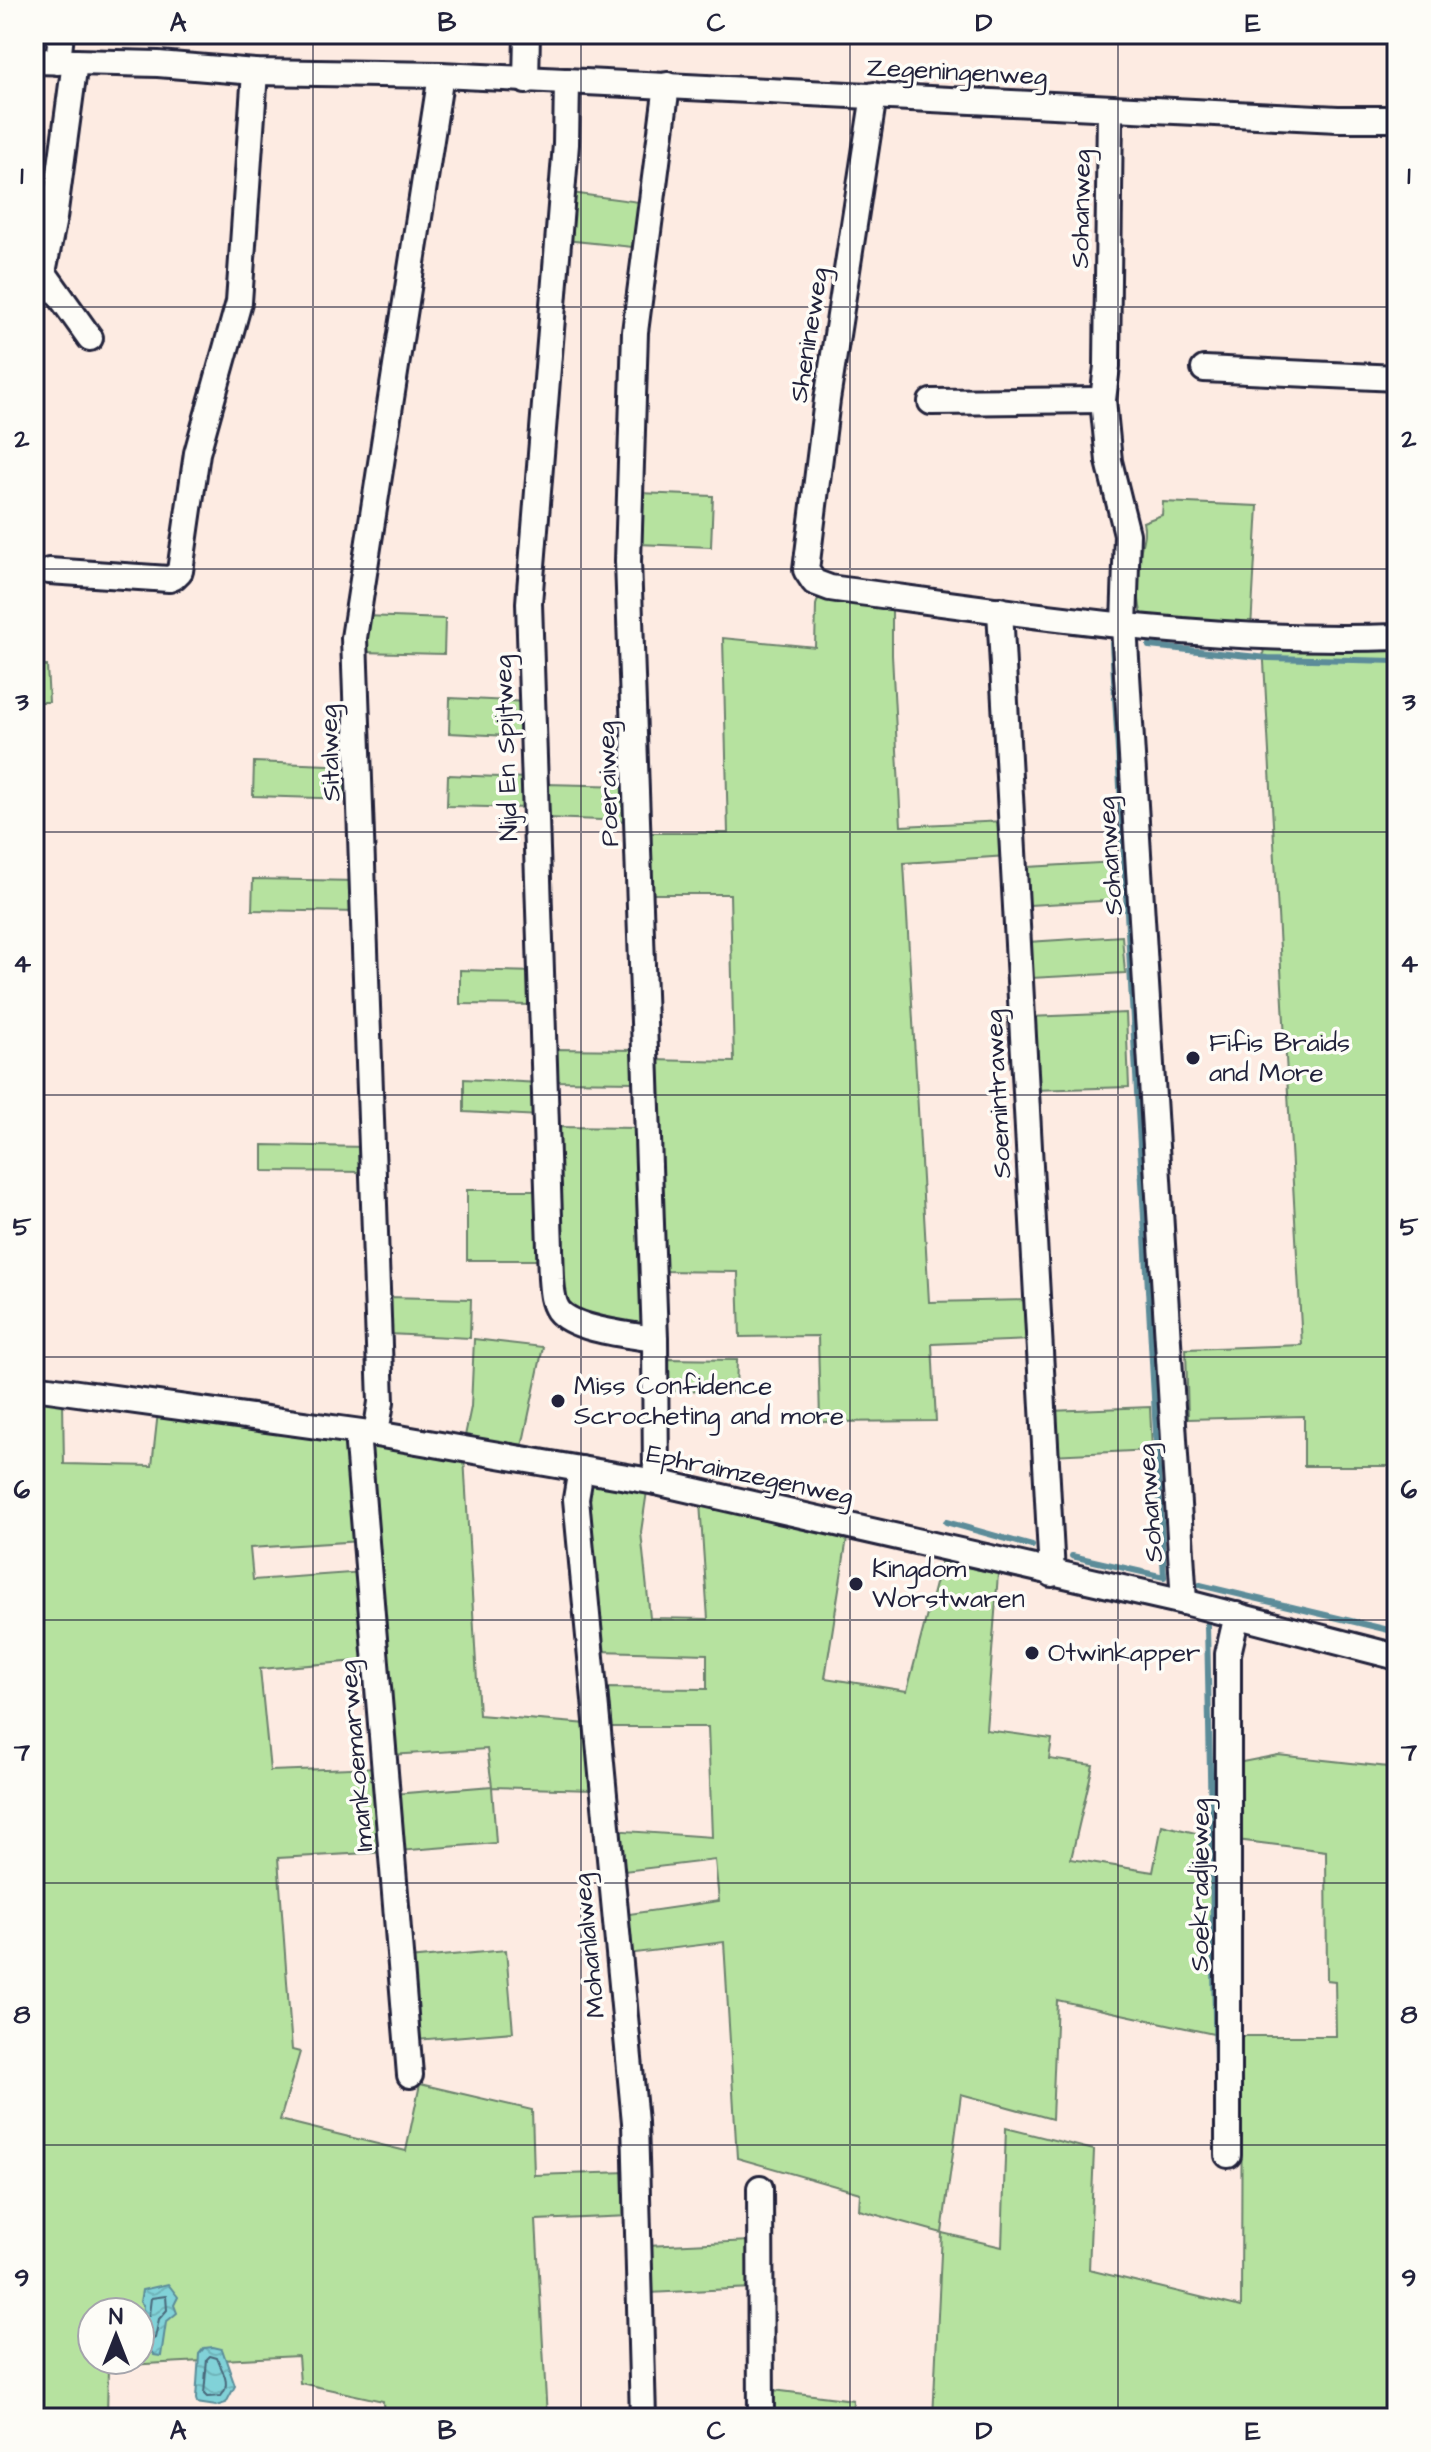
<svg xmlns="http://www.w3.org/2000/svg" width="1431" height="2452" viewBox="0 0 1431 2452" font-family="'Architects Daughter',sans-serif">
<defs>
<pattern id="water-waves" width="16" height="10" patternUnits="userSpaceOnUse" patternTransform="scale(2)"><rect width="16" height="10" fill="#81d2d8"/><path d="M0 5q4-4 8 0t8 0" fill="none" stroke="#6fb4ba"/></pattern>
</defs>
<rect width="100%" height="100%" fill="#fdebe2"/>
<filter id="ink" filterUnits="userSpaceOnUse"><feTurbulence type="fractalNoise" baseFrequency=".0125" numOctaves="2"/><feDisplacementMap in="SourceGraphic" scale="16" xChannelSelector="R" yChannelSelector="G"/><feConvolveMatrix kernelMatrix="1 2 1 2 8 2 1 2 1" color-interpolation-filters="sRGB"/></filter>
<g filter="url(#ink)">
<g fill="#b6e29f" stroke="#6c826d" stroke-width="2" fill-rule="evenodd">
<polygon points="571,193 647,203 642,248 565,240"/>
<polygon points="639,493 713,496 711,547 638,544"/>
<path d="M1163,502L1258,506L1251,629L1143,618C1136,600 1138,573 1140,554C1142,542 1146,534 1143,522L1162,515Z"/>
<polygon points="820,593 892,603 892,655 901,826 1004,821 1007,856 904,863 929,1302 1030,1300 1032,1340 932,1344 936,1421 820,1422 818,1336 740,1337 738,1272 659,1271 652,1060 734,1062 730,894 651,894 650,833 728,833 723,638 815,647 816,605"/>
<polygon points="365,616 445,619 444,654 361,652"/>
<polygon points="1263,644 1397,646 1397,1466 1304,1466 1304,1416 1188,1419 1186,1349 1302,1345"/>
<polygon points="34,666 47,666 49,702 34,702"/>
<polygon points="450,698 527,702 527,737 449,733"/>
<polygon points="254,762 353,766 352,799 253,796"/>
<polygon points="448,775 529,778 530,808 447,806"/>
<polygon points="545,784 630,786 630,821 545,818"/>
<polygon points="1117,862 1119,900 1029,905 1027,867"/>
<polygon points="253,879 357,881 357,912 252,910"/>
<polygon points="1122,936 1125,973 1031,978 1028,942"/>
<polygon points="460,970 537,972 536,1005 460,1004"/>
<polygon points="1126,1013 1129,1087 1034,1090 1029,1017"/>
<polygon points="553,1049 637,1050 636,1082 552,1081"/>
<polygon points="464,1079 539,1083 539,1116 464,1112"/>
<polygon points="552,1127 640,1128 647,1326 604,1324 561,1303"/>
<polygon points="263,1145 366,1147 366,1172 263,1171"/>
<rect x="467" y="1190" width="76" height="70"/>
<polygon points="387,1297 471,1299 470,1338 388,1334"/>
<polygon points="474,1339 543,1347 522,1447 465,1436 471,1407"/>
<polygon points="664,1359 737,1360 736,1392 664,1391"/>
<path d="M34,1397L63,1401L64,1464L152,1466L158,1412L342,1438L350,1444L361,1541L250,1548L253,1580L364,1572L371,1660L260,1669L270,1771L378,1767L386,1852L278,1858L292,2050L300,2052L280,2120L406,2151L420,2084L532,2110L534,2175L628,2172L630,2216L536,2220L547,2418H384L383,2401L300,2383L298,2356L108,2366L107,2418H34ZM92,2312H140V2360H92Z"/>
<polygon points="1150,1407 1152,1450 1051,1455 1050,1411"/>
<polygon points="369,1445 464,1457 479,1715 588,1724 593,1790 492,1787 496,1843 398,1851 394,1794 492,1786 487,1749 390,1755"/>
<polygon points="594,1482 647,1491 641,1532 650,1618 708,1619 700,1503 847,1538 825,1678 907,1691 941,1561 998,1574 986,1730 1052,1739 1049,1759 1093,1765 1071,1859 1153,1872 1162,1825 1225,1840 1227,2037 1057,2000 1052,2119 961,2094 942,2233 1002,2247 1006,2128 1094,2150 1089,2270 1241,2307 1242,2036 1336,2036 1335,1981 1327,1980 1326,1851 1237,1840 1237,1763 1278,1755 1397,1768 1397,2418 933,2418 942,2233 859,2210 860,2193 737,2158 724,1942 627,1954 622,1915 719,1901 715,1860 616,1872 611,1830 712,1837 708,1727 606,1727 602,1688 707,1689 707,1654 598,1651 587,1486"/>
<polygon points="506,1950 513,2032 416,2040 408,1959"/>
<polygon points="750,2241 752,2288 649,2293 647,2246"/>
<polygon points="765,2389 853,2400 852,2418 765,2418"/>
</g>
<g fill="url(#water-waves)" stroke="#5b8c99" stroke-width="2">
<polygon points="168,2284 178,2297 174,2305 177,2313 166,2322 161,2356 154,2355 140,2339 143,2305 140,2302 142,2290"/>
<polygon points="213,2347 222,2349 235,2386 226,2403 216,2406 197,2403 196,2399 199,2354 204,2348"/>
</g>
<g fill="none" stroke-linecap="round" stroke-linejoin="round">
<g stroke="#48687a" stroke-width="2">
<polyline points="140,2320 149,2315 151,2298 166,2296 167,2310 159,2319 155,2338 151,2340 140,2336"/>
<path d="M210,2356L217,2358C222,2371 232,2384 221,2396L207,2397L204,2394L207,2359Z"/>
</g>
<g stroke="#5b8c99" stroke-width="6">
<polyline points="1149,646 1268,658 1397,661"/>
<polyline points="946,1522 1032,1546"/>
<polyline points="1072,1556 1164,1577 1112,643"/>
<polyline points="1200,1585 1397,1632"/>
<polyline points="1207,1625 1216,2067"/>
</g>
<g stroke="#22223b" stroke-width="30">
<g id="minor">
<polyline points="34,61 158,64 255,72 441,75 1338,119 1397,119"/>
<polyline points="58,62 61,34"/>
<polyline points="526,81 527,34"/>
<path d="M567,81L566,144L529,603L551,1279C552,1290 552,1301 558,1310C573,1330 631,1335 655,1339"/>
<path d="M874,95L827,400L806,570L814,582L830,588C1018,613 1207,644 1397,637"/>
<polyline points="1110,108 1107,366 1103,400 1109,461 1127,534 1124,626 1184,1602"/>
<polyline points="43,272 54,218 75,62"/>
<polyline points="34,280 43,272 90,338"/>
<polyline points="1204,369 1397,378"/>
<polyline points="931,402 1103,400"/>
<polyline points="49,571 169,579 174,577 180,571 197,453 239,302 255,72"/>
<polyline points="1000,610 1052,1574"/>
<polyline points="34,1387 376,1434 656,1482 1184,1602 1397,1657"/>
<polyline points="361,1433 358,1445 410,2075"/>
<polyline points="376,1434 381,1402 354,638 441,75"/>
<polyline points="581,1469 576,1499 635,2122 643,2418"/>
<polyline points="656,1482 655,1339 628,561 635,332 667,85"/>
<polyline points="1228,2155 1228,1654 1237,1615"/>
<polyline points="760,2188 761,2418"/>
</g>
</g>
<use href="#minor" stroke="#fdfcf7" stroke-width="24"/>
</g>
</g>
<path fill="none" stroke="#22223b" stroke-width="2" stroke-opacity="0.55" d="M313,34V2418M581,34V2418M850,34V2418M1118,34V2418M34,307H1397M34,569H1397M34,832H1397M34,1095H1397M34,1357H1397M34,1620H1397M34,1883H1397M34,2145H1397"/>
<g fill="#22223b" stroke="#fdfcf7" stroke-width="3">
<circle cx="1193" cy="1058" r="8"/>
<circle cx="558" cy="1401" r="8"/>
<circle cx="856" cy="1584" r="8"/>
<circle cx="1032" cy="1653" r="8"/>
</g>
<g text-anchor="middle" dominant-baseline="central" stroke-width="7" stroke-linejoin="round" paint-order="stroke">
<g font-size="26" fill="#22223b" stroke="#fdfcf7">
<text transform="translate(957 72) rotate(3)">Zegeningenweg</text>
<text transform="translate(1081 209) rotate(-89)">Sohanweg</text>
<text transform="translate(809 335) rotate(-81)">Shenineweg</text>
<text transform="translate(506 748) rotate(-92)">Nijd En Spijtweg</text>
<text transform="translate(330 753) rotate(-92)">Sitalweg</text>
<text transform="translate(608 784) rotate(-92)">Poeraiweg</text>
<text transform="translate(1110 856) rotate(-94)">Sohanweg</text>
<text transform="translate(998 1094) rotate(-93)">Soemintraweg</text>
<text transform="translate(750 1475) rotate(12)">Ephraimzegenweg</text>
<text transform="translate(1150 1503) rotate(-94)">Sohanweg</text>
<text transform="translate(356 1756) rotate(-95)">Imankoemarweg</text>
<text transform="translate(1200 1885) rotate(-90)">Soekradjieweg</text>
<text transform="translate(589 1946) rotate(-96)">Mohanlalweg</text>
</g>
<g font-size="26" fill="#22223b" stroke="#fdfcf7" text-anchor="start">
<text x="1209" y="1043">Fifis Braids<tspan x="1209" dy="30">and More</tspan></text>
<text x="574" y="1386">Miss Confidence<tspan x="574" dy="30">Scrocheting and more</tspan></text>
<text x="872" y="1569">Kingdom<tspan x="872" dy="30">Worstwaren</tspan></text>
<text x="1048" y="1653">Otwinkapper</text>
</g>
</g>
<rect width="1431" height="2452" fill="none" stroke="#fdfcf7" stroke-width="88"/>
<g transform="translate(116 2336)"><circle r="38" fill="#fdfcf7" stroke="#a5a5ac" stroke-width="2"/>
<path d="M0-6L14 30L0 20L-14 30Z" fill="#22223b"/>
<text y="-12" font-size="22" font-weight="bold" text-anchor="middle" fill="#22223b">N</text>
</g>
<rect x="44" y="44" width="1343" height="2364" fill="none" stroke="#22223b" stroke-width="3"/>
<g font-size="26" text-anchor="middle" font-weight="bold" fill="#22223b">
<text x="178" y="31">A</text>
<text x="447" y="31">B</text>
<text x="716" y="31">C</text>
<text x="984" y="31">D</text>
<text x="1253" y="31">E</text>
<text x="22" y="184">1</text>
<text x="1409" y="184">1</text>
<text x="22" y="447">2</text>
<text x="1409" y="447">2</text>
<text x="22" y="710">3</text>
<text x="1409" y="710">3</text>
<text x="22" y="972">4</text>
<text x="1409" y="972">4</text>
<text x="22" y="1235">5</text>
<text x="1409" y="1235">5</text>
<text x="22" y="1498">6</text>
<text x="1409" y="1498">6</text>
<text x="22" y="1760">7</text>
<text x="1409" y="1760">7</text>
<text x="22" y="2023">8</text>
<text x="1409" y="2023">8</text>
<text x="22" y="2286">9</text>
<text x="1409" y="2286">9</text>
<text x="178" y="2439">A</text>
<text x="447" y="2439">B</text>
<text x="716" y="2439">C</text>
<text x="984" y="2439">D</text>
<text x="1253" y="2439">E</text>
</g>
</svg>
